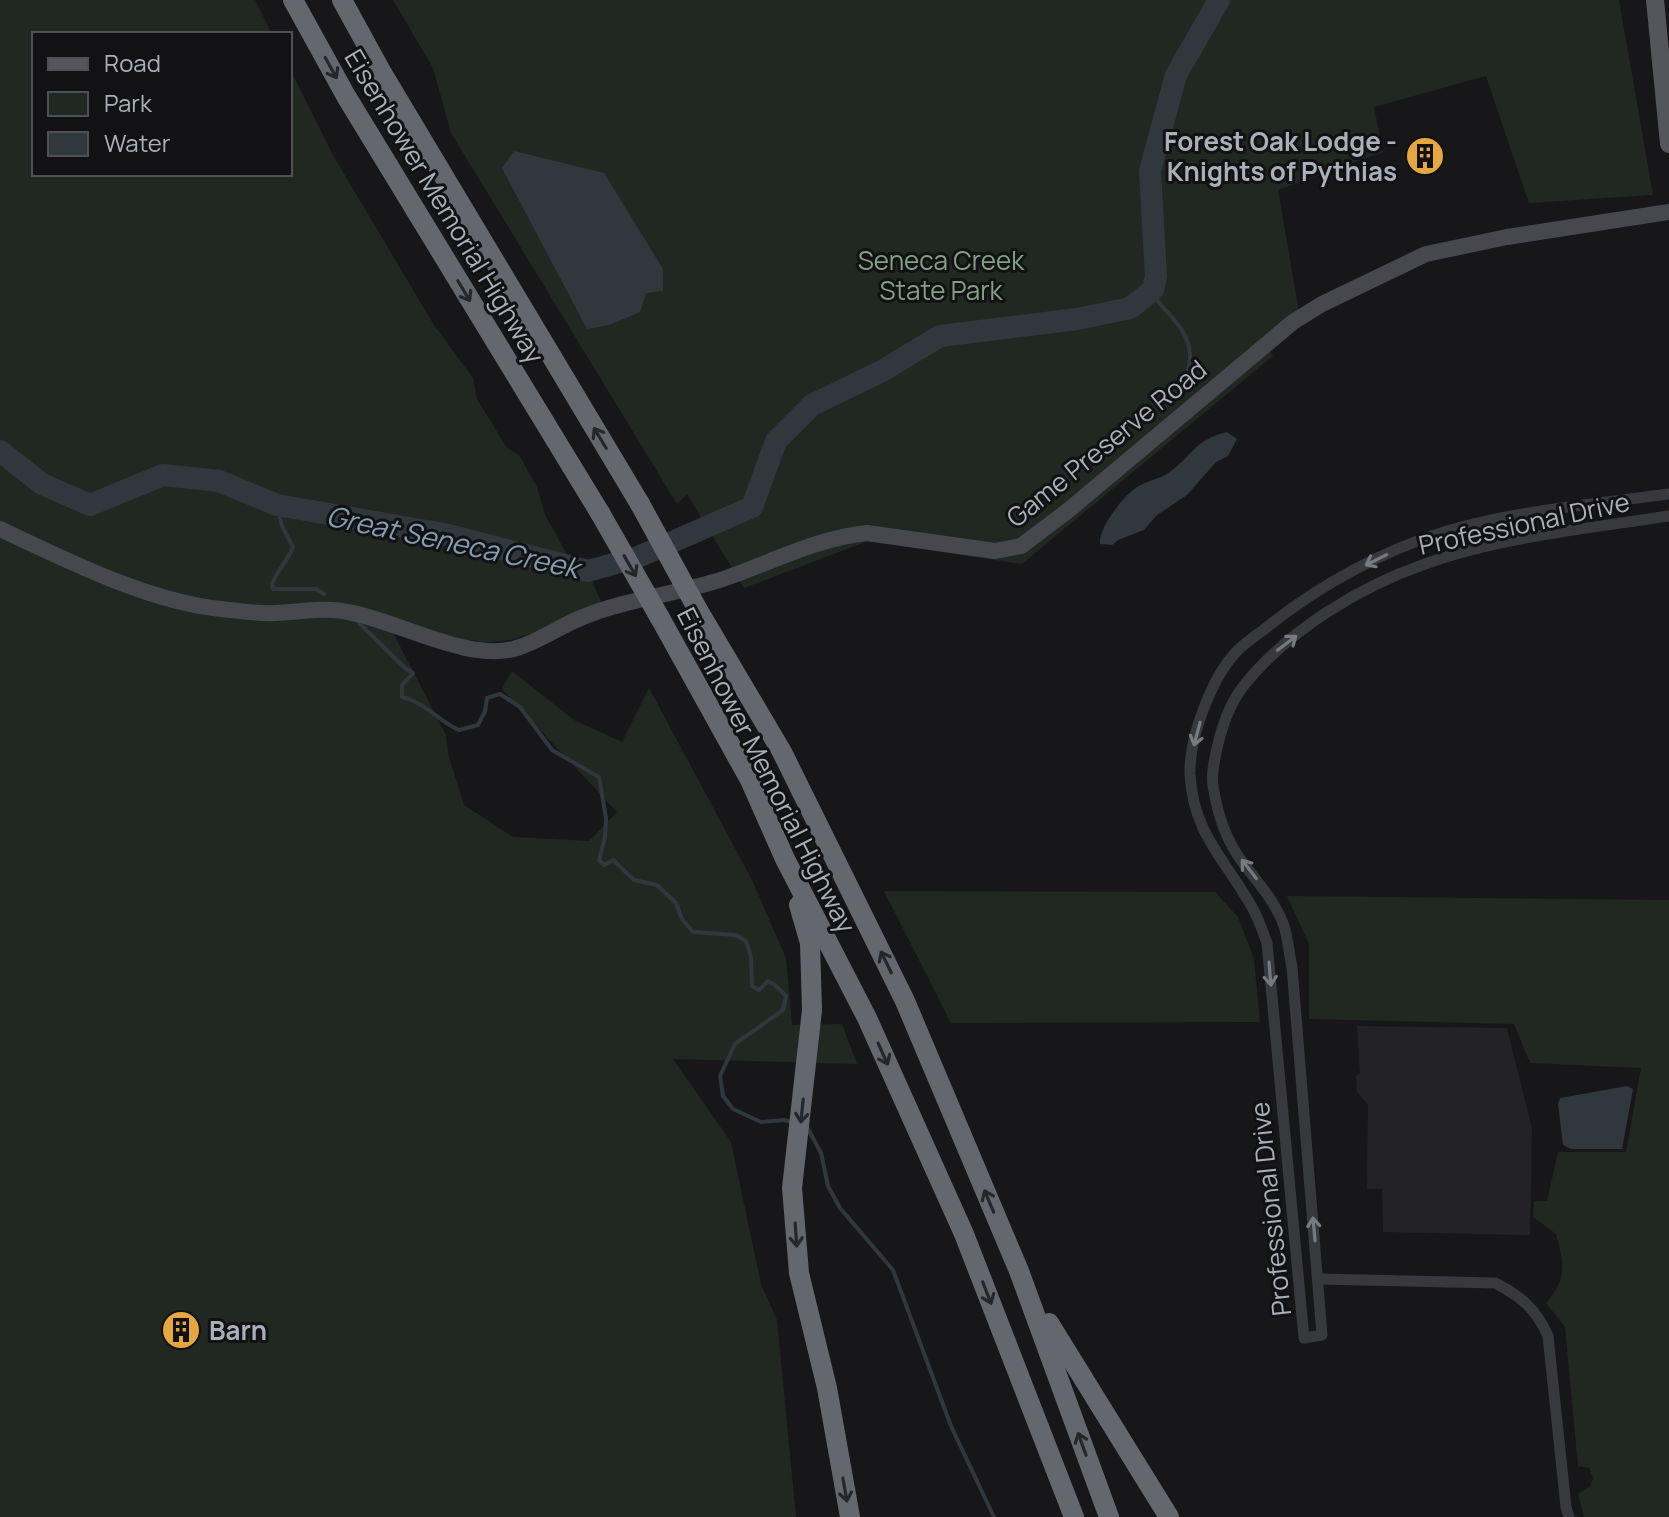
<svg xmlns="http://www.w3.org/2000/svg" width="1669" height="1517" viewBox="0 0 1669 1517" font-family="Manrope,sans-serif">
<rect width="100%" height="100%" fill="#171719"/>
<polygon fill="#232325" points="1357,1026 1507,1028 1532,1129 1530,1235 1383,1232 1382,1189 1367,1189 1368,1105 1357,1092 1356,1076 1360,1073"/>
<g fill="#212822">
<polygon points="0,0 255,0 272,34 34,34 34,174 290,174 290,69 334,157 434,325 473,378 477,399 507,448 519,455 537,487 545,515 574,567 588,571 602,604 550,627 511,640 481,643 474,640 460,642 386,619 446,735 448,754 464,805 513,837 589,841 617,812 502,689 512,671 574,720 622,742 649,688 752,880 786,958 792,1025 842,1024 857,1064 673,1059 731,1142 761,1284 777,1320 796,1517 0,1517"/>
<polygon points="393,0 1619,0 1653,195 1529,203 1486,76 1374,107 1383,152 1278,190 1299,312 1264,340 1273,356 1022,564 868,541 744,588 687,494 677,504 451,133 433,68"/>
<polygon points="884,891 1215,892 1238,917 1254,959 1260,1022 951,1023"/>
<path d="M1287,896L1669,900V1517H1584L1578,1494L1590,1486L1593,1478L1589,1468L1578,1466L1565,1327L1546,1303C1568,1277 1564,1264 1556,1234L1533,1217L1534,1201H1547L1558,1152H1626L1641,1068L1530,1063L1514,1024L1309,1019V944Z"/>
</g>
<g fill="#30383e">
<polygon points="514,151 604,173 663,269 663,291 646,293 640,312 609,325 587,329 502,168"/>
<path d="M1227,432L1237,439L1228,456L1216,462L1187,495L1157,515L1144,530L1118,540L1112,545L1100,544C1098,528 1124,495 1137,487C1148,480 1161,479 1171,471C1195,453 1195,440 1227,432Z"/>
<polygon points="1627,1086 1633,1089 1622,1149 1571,1149 1563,1145 1558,1104 1560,1098"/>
</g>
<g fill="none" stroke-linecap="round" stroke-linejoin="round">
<g stroke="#30383e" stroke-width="4">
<path d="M1153,290C1157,304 1166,309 1175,321C1196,345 1192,363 1181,392"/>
<path d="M277,505L282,526L293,547C288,561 277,570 272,584L273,589H316L324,594"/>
<path d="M359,623L405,668L413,673L402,685V697C424,702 439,721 459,730L478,725L485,711L487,698L500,694L520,707L552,750L599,777L606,818L605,837L599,860L604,865L613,860L634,880L657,885L676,903L682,919L693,932L736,935L746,941L751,957L752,986L759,990L768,981L775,985L786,996L783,1010L735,1044L720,1076L723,1096L733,1109L761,1122L784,1120L795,1123"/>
<polyline points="807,1127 821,1153 828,1186 840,1208 893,1270 951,1426 994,1517"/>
</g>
<polyline stroke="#30383e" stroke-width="22" points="0,451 42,484 90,505 163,475 219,481 277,505 444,534 588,571 638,557 752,507 776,441 812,405 882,371 940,336 1077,319 1130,308 1153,290 1156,276 1150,171 1176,75 1219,0"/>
<g stroke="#38393d" stroke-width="11">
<path d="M1669,494C1595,504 1519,510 1447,531C1383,550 1318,586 1266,628C1257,635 1246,642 1237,651C1212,677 1189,737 1190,774C1193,835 1227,861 1253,909C1259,920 1263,932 1267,943L1304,1338L1322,1335L1292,967C1289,954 1288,938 1284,926C1275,900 1256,881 1241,860C1226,840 1217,811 1213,786C1211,772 1215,758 1218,744C1223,723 1231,701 1245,684C1289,630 1359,587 1425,564C1499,537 1591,528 1669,516"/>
<path d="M1318,1279L1495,1283C1521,1296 1537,1310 1548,1336L1566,1507L1569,1517"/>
</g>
<path stroke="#46484d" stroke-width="16" d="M0,529C66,560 149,602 221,609C239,611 258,614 276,613C300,612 324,607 348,612C399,621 468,663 517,648C540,641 560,626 583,617C627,599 677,594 723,579C770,563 817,538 867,533L995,551L1021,546L1070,509L1293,322L1322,304L1426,254L1507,237L1669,212"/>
<polyline stroke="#54565c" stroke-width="18" points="1655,0 1669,144"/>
<g stroke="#64676e" stroke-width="20">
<polyline points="293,0 346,96 600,513"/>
<polyline points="342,0 382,73 640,504"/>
<polyline points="698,610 782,752 905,1001 1019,1271 1109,1517"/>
<polyline points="660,618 750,780 785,859 867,1018 964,1234 1074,1517"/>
<polyline points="799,905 810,943 812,1010 792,1188 799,1273 827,1388 850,1517"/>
<polyline points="1049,1323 1169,1517"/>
</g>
<g stroke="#64676e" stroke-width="20">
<polyline points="640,504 698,610"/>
<polyline points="600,513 660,618"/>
</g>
</g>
<defs><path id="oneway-shaft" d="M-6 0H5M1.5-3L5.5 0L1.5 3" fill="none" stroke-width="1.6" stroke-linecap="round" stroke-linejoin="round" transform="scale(2)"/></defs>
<g stroke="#26272a">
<use href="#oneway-shaft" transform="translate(331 68) rotate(61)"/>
<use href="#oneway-shaft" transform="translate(464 291) rotate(59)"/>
<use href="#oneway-shaft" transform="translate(600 438) rotate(-121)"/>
<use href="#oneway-shaft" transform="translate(630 566) rotate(60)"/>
<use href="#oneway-shaft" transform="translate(886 962) rotate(-116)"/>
<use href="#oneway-shaft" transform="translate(883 1054) rotate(66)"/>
<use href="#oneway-shaft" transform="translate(802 1111) rotate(96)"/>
<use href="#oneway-shaft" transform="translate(989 1201) rotate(-113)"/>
<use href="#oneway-shaft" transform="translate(796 1235) rotate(86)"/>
<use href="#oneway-shaft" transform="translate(987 1293) rotate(69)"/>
<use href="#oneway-shaft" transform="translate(1082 1444) rotate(-110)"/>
<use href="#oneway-shaft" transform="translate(845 1490) rotate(80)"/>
</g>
<g stroke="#777a81">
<use href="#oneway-shaft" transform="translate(1376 560) rotate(153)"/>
<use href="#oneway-shaft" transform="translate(1287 643) rotate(-37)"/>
<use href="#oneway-shaft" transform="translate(1197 734) rotate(105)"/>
<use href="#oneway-shaft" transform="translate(1249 869) rotate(-128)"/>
<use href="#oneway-shaft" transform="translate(1270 974) rotate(85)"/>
<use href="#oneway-shaft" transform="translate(1314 1229) rotate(-95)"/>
</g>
<defs>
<g id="building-disc" transform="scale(2)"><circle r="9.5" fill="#e7a740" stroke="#121214"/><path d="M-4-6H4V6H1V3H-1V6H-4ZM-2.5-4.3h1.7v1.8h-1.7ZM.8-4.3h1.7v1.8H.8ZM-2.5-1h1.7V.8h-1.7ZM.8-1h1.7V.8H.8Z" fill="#111"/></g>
</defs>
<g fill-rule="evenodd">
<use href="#building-disc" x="1425" y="156"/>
<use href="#building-disc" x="181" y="1330"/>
</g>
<g text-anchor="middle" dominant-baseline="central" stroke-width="6" stroke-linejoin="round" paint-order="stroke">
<g font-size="26" font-weight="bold" fill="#aaafb8" stroke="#121214" text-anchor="end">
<text x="1397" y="141">Forest Oak Lodge -<tspan x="1397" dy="30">Knights of Pythias</tspan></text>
<text x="209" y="1330" text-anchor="start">Barn</text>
</g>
<g font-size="26" fill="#aaafb8" stroke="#121214">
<text transform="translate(445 206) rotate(59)">Eisenhower Memorial Highway</text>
<text transform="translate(1106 443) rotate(-39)">Game Preserve Road</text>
<text transform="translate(1524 523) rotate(-12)">Professional Drive</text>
<text transform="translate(767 770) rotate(63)">Eisenhower Memorial Highway</text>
<text transform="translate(1270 1209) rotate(-96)">Professional Drive</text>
</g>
<g font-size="26" fill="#82a182" stroke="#121214">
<text x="941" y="260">Seneca Creek<tspan x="941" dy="30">State Park</tspan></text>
</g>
<g font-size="28" font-style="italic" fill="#839db0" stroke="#121214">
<text transform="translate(453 541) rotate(12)">Great Seneca Creek</text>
</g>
</g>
<rect x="32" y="32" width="260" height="144" fill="#121214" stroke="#4f5156" stroke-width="2"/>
<rect x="48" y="58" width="40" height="12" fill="#54565c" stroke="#4f5156" stroke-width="2"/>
<text x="104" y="72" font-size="24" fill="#aaafb8">Road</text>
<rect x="48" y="92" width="40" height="24" fill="#212822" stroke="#4f5156" stroke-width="2"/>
<text x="104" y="112" font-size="24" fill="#aaafb8">Park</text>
<rect x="48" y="132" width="40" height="24" fill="#30383e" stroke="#4f5156" stroke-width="2"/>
<text x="104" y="152" font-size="24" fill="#aaafb8">Water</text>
</svg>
